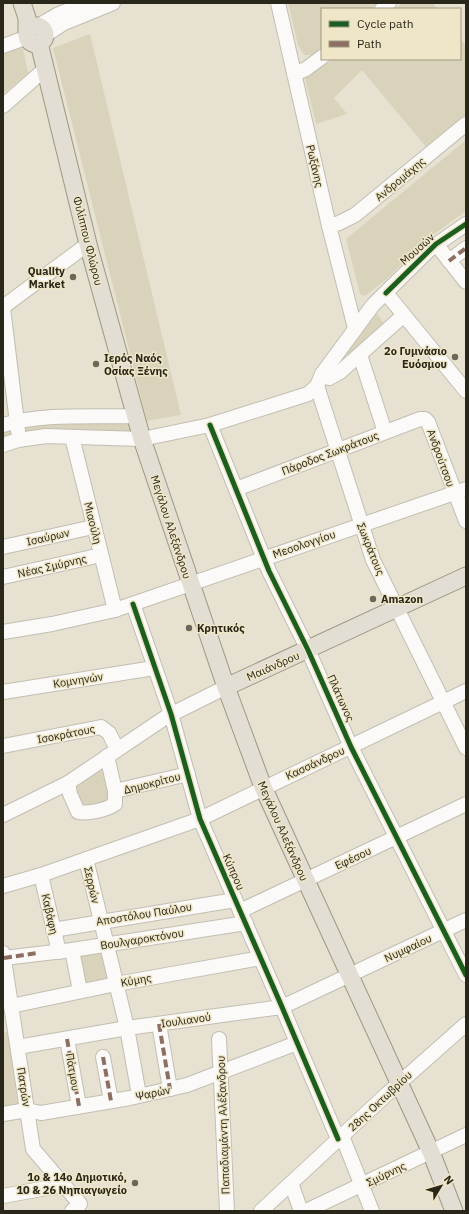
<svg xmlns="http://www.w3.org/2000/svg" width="469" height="1214" viewBox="0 0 469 1214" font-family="'IBM Plex Sans',sans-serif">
<rect width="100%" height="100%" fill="#e6e1d1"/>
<g fill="#dad3bb">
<polygon points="288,3 378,3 371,9 322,9 322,49 313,55 304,55 298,45"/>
<polygon points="402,3 433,3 437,9 395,9"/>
<polygon points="90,34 181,415 147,421 53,48"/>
<polygon points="460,38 466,46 466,115 427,148 362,70 334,98 347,114 316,124 305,78 334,59 460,59"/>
<polygon points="20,48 23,49 28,73 3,94 3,54"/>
<polygon points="466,140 466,211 423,242 389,277 365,296 360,294 346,239"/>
<polygon points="375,311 384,323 347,356 344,354"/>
<polygon points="131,422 133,432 3,442 3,430 19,426"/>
<polygon points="103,763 110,803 76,808 74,784"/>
<polygon points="105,949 111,980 83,986 75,953"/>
<polygon points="8,1032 18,1107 3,1109 3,1033"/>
</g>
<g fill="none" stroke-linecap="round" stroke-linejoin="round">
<g stroke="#c2beb2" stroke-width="16">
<g id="minor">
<polyline points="278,3 329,226 355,328"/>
<polyline points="382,9 389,3"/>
<polyline points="38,26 57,15 86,3"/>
<polyline points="44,36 64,23 113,3"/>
<polyline points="3,46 28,37"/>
<polyline points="294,74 306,69 322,57"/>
<polyline points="3,106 45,69"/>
<polyline points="329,226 339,223 355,215 466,124"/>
<polyline points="436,244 466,282"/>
<polyline points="449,261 466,248"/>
<polyline points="386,293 466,391"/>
<polyline points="3,307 88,244"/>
<polyline points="3,308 18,431"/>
<polyline points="360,355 385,432"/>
<polyline points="322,374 329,378 340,372 404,315"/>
<polyline points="317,386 373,560 466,748"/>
<path d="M3,425C45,413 92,417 136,416"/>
<polyline points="210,425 269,571 308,650 351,747 466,975"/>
<polyline points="72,437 115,610"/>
<polyline points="3,445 18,440 46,436 142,439 210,425 308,394 317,386 322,374 373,305 430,249 466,224"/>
<polyline points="236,489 420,419 425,419 428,422 466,521"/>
<polyline points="3,547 93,527"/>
<polyline points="3,577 101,555"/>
<polyline points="133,604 171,714 200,819 282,1007 338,1139"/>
<polyline points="3,632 52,624 115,610 466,489"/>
<polyline points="3,692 154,668"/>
<polyline points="3,746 101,727 109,733 117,749"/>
<path d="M68,783L70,794L78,812C88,814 106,810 115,804V791L107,756"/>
<polyline points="115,791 188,774"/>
<polyline points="3,815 68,783 166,717 226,687"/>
<polyline points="86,859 127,1028 139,1095"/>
<polyline points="41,875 59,952"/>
<polyline points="3,886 41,875 200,819 466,691"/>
<polyline points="240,911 466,804"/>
<polyline points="53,930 235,900"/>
<polyline points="72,950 80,991"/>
<polyline points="3,953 33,1149 80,1204 72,1211"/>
<polyline points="4,958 72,950 246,923"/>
<polyline points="11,1006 116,984 261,958"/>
<polyline points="159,1024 170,1089"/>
<polyline points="67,1039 79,1106"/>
<polyline points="219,1039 227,1211"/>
<polyline points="18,1047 127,1028 282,1007 466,920"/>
<polyline points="103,1057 111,1101"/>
<polyline points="3,1114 27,1110 41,1113 130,1098 187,1085 297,1043"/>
<polyline points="342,1136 372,1211"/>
<polyline points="291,1183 301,1211"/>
<polyline points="3,1196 63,1185"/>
<polyline points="261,1211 387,1094 466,1024"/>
<polyline points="306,1211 466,1135"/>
</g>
</g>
<g stroke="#9d9781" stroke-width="19">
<g id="major">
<polyline points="22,3 27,18 27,32"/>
<circle cx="36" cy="35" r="9"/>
<polyline points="39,43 88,244 142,439 226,687 263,787 431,1152 454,1211"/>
<polyline points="226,687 466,576"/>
</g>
</g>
<use href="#minor" stroke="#fbfaf8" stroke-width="14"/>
<use href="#major" stroke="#e2ded4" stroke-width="17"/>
<g stroke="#8d6e63" stroke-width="4" stroke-dasharray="8 4" stroke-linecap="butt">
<polyline points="449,261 466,248"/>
<polyline points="4,958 37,953"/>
<polyline points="159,1024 170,1089"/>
<polyline points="67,1039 79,1106"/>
<polyline points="103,1057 111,1101"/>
</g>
<g stroke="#efe6c8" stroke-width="8">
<g id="cycleway">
<polyline points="386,293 436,244 466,224"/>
<polyline points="210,425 269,571 308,650 351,747 466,975"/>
<polyline points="133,604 171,714 200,819 282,1007 338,1139"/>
</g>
</g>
<use href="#cycleway" stroke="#1b5e20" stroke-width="5"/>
</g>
<g fill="#6b675a" stroke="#efe6c8" stroke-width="1.5">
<circle cx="73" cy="277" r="4"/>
<circle cx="455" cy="357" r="4"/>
<circle cx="96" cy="364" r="4"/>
<circle cx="373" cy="599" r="4"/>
<circle cx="189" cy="628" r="4"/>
<circle cx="135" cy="1183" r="4"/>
</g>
<g text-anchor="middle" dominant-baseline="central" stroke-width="3" stroke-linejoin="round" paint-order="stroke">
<g font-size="11" fill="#29261a" stroke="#efe6c8">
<text transform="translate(315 166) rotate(77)">Ρωξάνης</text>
<text transform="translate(400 179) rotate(-40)">Ανδρομάχης</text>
<text transform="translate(88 241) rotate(76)">Φιλίππου Φλώρου</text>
<text transform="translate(417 249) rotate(-42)">Μουσών</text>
<text transform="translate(330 453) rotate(-21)">Πάροδος Σωκράτους</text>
<text transform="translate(441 458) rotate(70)">Ανδρούτσου</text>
<text transform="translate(93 523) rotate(76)">Μιαούλη</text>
<text transform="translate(171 527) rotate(72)">Μεγάλου Αλεξάνδρου</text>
<text transform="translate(48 537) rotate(-13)">Ισαύρων</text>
<text transform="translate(304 544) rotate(-19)">Μεσολογγίου</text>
<text transform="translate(371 549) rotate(68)">Σωκράτους</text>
<text transform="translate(52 566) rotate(-13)">Νέας Σμύρνης</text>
<text transform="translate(273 666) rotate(-24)">Μαιάνδρου</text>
<text transform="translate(78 680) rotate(-9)">Κομνηνών</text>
<text transform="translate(341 698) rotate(66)">Πλάτωνος</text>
<text transform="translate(66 734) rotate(-11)">Ισοκράτους</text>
<text transform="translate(315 763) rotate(-25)">Κασσάνδρου</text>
<text transform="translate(152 783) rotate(-14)">Δημοκρίτου</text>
<text transform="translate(283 831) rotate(66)">Μεγάλου Αλεξάνδρου</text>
<text transform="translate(353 858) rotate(-25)">Εφέσου</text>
<text transform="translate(234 872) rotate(66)">Κύπρου</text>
<text transform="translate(92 885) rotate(77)">Σερρών</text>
<text transform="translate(50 914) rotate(77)">Καβάφη</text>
<text transform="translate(144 914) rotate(-9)">Αποστόλου Παύλου</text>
<text transform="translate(142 939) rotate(-9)">Βουλγαροκτόνου</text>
<text transform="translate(408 948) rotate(-25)">Νυμφαίου</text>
<text transform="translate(136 980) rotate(-10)">Κύμης</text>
<text transform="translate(186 1020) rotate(-8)">Ιουλιανού</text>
<text transform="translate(73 1072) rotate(80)">Πάτμου</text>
<text transform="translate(24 1087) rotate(81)">Πατρών</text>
<text transform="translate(153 1093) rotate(-12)">Ψαρών</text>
<text transform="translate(380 1101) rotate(-43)">28ης Οκτωβρίου</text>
<text transform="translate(223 1125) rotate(-92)">Παπαδιαμάντη Αλέξανδρου</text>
<text transform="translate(386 1174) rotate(-26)">Σμύρνης</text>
</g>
<g font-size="11" font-weight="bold" fill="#29261a" stroke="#efe6c8" text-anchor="end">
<text x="65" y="271">Quality<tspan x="65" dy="13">Market</tspan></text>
<text x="447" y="351">2ο Γυμνάσιο<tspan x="447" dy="13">Ευόσμου</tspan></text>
<text x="104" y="358" text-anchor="start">Ιερός Ναός<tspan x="104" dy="13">Οσίας Ξένης</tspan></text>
<text x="381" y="599" text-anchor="start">Amazon</text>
<text x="197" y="628" text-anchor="start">Κρητικός</text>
<text x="127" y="1177">1ο &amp; 14ο Δημοτικό,<tspan x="127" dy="13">10 &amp; 26 Νηπιαγωγείο</tspan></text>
</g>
</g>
<rect width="469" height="1214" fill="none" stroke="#29261a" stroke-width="8"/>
<rect x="321" y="8" width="140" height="52" fill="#efe6c8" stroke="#a09982"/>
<rect x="329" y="21" width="20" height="6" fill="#1b5e20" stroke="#a09982"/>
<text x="357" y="28" font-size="12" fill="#29261a">Cycle path</text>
<rect x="329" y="41" width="20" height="6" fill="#8d6e63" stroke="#a09982"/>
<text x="357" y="48" font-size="12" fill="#29261a">Path</text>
<g transform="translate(441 1186) rotate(52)" stroke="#efe6c8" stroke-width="3" paint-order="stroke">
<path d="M0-3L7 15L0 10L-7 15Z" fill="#29261a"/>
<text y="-6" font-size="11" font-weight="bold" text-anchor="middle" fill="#29261a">N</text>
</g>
</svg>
